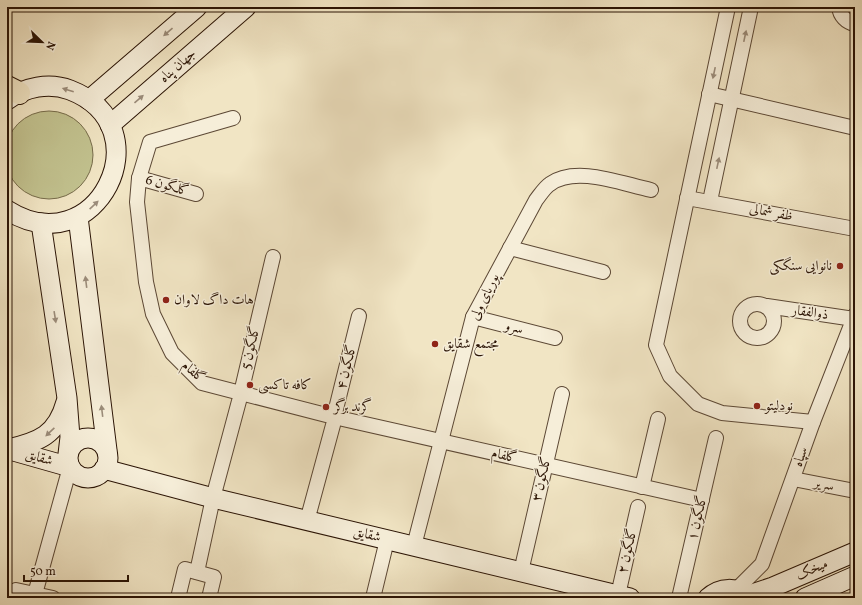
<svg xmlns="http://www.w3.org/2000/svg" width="862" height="605" viewBox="0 0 862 605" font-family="Vollkorn,Amiri,serif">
<rect width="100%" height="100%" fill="#f1e5c4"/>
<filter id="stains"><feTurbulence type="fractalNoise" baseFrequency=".005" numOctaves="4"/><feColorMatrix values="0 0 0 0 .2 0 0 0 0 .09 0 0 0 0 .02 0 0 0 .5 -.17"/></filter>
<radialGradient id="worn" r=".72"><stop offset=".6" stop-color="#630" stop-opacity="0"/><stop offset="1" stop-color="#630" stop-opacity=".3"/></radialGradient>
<circle fill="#c2c28f" stroke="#766b4a" cx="49" cy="155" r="44"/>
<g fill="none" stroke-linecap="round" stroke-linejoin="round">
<g stroke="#5c4835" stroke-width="16">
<g id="street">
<polyline points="728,7 656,345 670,376 698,404 722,413 813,422"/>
<path d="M839,7C840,16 846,22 855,24"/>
<polyline points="709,94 855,128"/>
<polyline points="233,118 150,142 139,178 137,202 146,282 153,314 172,353 202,383 334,417 702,500"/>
<polyline points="139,178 196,194"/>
<polyline points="687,198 855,229"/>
<polyline points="710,201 751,7"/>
<polyline points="510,248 603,272"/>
<circle cx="757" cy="321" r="17"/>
<polyline points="767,306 854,319"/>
<polyline points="473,317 555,338"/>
<polyline points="241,393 273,257"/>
<polyline points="334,417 359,316"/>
<polyline points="793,479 855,491"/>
<polyline points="642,487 658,419"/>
<polyline points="307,521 333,425"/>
<path d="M414,546L473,317L536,200C540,195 545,187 550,184C576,165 622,184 651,190"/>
<polyline points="523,563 562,394"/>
<polyline points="197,572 213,498 239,401"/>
<polyline points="736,590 762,564 813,422 855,315"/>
<polyline points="35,594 70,467"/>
<polyline points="618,595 638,507"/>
<polyline points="14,598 16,590 53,598"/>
<polyline points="178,598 185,569 214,577 209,598"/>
<polyline points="373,598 387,540"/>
<polyline points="679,598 716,438"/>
</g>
</g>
<g stroke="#2b1405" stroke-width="21">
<g id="secondary">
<path d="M7,100C25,87 49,82 70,90C166,127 96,267 7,210"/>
<polyline points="89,100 197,7"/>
<polyline points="110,125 246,7"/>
<polyline points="78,217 107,450"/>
<polyline points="41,223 67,398 70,437 68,454"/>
<circle cx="88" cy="458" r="20"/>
<path d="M8,449C39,442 57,435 66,402"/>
<polyline points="10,450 70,467"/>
<polyline points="104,469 213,498 630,598"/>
<polyline points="746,596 773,587 855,552"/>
<path d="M708,598C720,587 737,586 748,598"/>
<polyline points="805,598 855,576"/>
</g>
</g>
<g stroke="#2b1405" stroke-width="24">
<polyline id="highway" points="7,87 19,93"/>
</g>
<use href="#street" stroke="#f6eed9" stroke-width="14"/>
<use href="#secondary" stroke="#f6eed9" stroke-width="19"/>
<use href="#highway" stroke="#f1e5c4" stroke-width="22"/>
</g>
<defs><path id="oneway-solid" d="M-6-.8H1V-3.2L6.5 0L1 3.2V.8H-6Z"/></defs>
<g fill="#9b8c7a">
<use href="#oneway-solid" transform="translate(168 32) rotate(139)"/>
<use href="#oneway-solid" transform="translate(745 36) rotate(-78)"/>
<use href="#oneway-solid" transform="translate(714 73) rotate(102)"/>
<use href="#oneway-solid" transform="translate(68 90) rotate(-163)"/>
<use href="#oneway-solid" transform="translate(139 99) rotate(-41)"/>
<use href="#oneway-solid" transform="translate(718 163) rotate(-78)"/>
<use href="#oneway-solid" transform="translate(94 205) rotate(-43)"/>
<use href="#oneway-solid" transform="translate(86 282) rotate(-97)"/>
<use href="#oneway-solid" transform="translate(55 317) rotate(81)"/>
<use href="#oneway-solid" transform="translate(102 411) rotate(-97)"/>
<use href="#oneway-solid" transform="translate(50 432) rotate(137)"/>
</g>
<g fill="#8f2418" stroke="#f6eed9" stroke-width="1.5">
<circle cx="840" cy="266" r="4"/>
<circle cx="166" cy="300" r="4"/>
<circle cx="435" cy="344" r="4"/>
<circle cx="250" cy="385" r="4"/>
<circle cx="757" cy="406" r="4"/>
<circle cx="326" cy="407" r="4"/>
</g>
<g text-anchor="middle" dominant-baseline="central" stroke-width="3" stroke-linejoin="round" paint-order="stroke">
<g font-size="14" fill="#2b1405" stroke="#f6eed9">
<text transform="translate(178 66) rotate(-41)">جهان پناه</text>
<text transform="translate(167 186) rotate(16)">گلگون 6</text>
<text transform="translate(771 213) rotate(11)">ظفر شمالی</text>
<text transform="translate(485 297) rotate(-64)">پوریای ولی</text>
<text transform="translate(810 313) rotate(8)">ذوالفقار</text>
<text transform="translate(514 328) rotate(14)">سرو</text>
<text transform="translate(251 348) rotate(-77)">گلگون 5</text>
<text transform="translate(347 367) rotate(-76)">گلگون ۴</text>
<text transform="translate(193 372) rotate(40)">گلفام</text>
<text transform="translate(504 456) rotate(13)">گلفام</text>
<text transform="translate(801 457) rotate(-71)">سپاه</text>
<text transform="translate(39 458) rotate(16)">شقایق</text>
<text transform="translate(542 479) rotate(-77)">گلگون ۳</text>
<text transform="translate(824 485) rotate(11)">سریر</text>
<text transform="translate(698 518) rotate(-77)">گلگون ۱</text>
<text transform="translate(367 535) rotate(13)">شقایق</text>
<text transform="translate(628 551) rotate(-77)">گلگون ۲</text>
<text transform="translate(812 570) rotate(-24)">میخک</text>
</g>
<g font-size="14" fill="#2b1405" stroke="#f6eed9" text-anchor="start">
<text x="832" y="266" text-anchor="end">نانوایی سنگکی</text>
<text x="174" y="300">هات داگ لاوان</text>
<text x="443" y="344">مجتمع شقایق</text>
<text x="258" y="385">کافه تاکسی</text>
<text x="765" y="406">نودلیتو</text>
<text x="334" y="407">گرند برگر</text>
</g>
</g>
<rect width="862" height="605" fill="none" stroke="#f1e5c4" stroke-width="24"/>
<rect x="8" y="8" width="846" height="589" fill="none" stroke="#2b1405" stroke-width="2"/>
<rect x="12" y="12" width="838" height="581" fill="none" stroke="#2b1405"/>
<g transform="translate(42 42) rotate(113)" stroke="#f6eed9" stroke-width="3" paint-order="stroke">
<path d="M0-3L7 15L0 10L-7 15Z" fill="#2b1405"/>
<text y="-6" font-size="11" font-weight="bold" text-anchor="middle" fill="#2b1405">N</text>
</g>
<path d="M24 575v6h104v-6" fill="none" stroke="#2b1405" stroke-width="2"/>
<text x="30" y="575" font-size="12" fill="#2b1405" stroke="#f6eed9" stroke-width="3" paint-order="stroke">50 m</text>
<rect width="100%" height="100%" filter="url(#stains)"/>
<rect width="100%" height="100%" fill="url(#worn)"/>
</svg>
